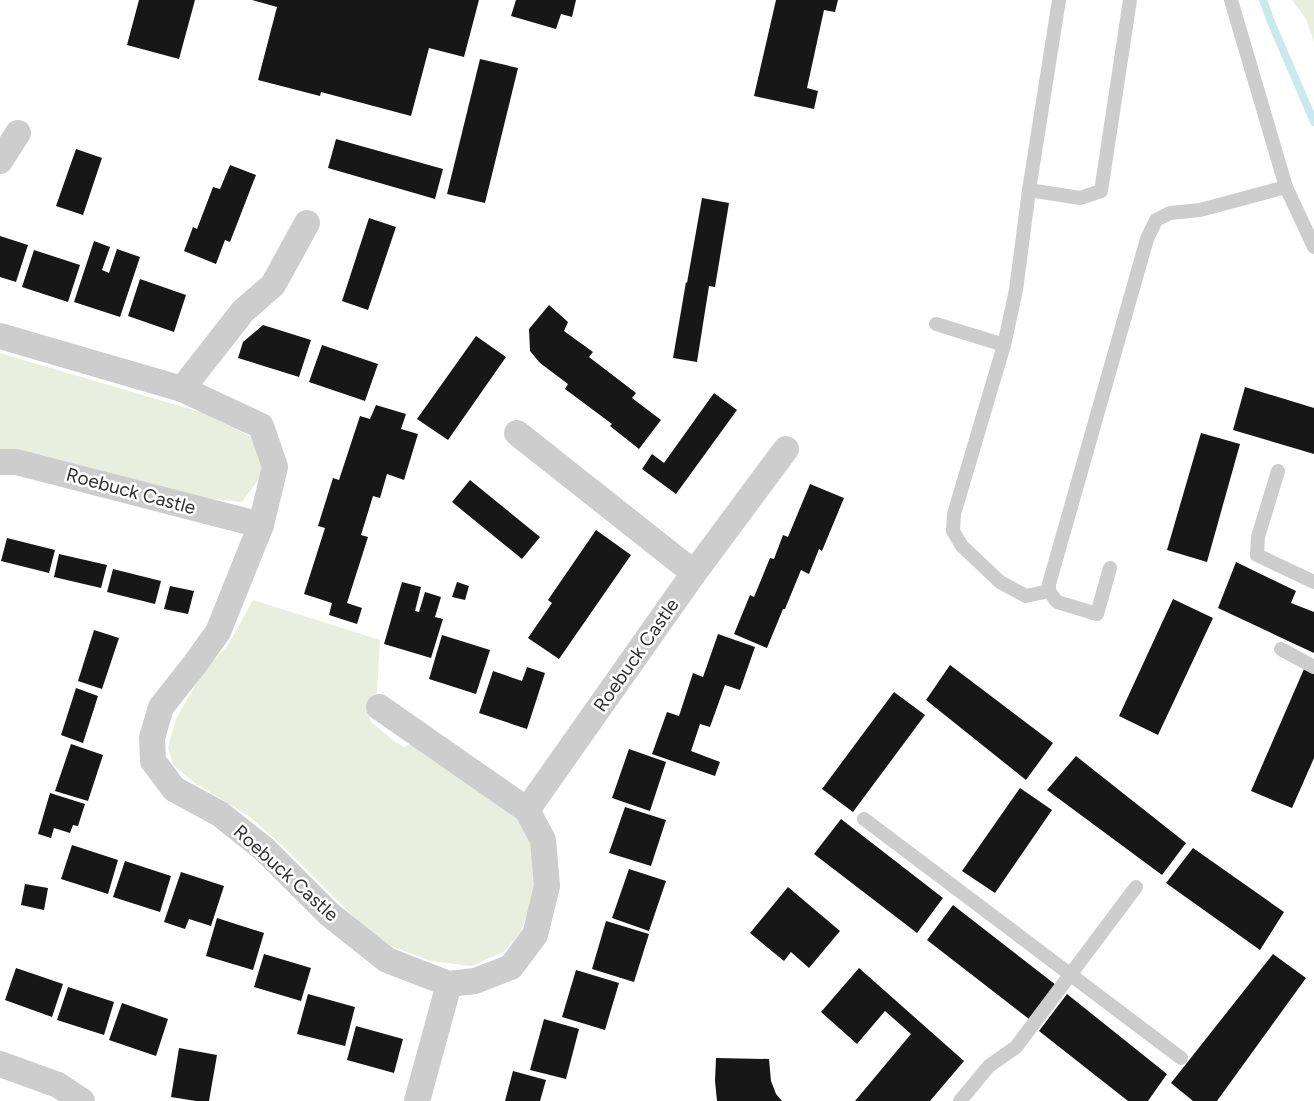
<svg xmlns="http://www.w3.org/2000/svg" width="1314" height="1101" viewBox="0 0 1314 1101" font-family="Figtree,sans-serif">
<rect width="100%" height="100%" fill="#fff"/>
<g fill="#eaeede">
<polygon points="1292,0 1314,0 1314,42 1306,19"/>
<polygon points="0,353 207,414 255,439 263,473 242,502 204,498 0,455"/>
<polygon points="253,600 380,640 377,691 369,712 370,721 394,741 404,747 415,742 522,823 531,838 538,865 531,900 521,932 505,951 472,966 431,961 391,946 356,919 282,845 250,817 195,783 173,765 168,747 176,719 203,672 228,645"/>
</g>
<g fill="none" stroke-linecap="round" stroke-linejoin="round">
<polyline stroke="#c9e9ee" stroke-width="8" points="1263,0 1271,22 1314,122"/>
</g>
<g fill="#171717">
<polygon points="139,0 195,0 179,59 127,45"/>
<polygon points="252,0 479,0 464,57 429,48 411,116 321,92 320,96 258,80 277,7"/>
<polygon points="516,0 576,0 572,17 561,14 556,29 511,16"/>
<polygon points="776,0 838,0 835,12 824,10 807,88 818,91 814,109 754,96"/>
<polygon points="480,59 518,68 485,203 447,194"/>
<polygon points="336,139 443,169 435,199 328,168"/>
<polygon points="76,149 102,158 83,215 56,206"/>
<polygon points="230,165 256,175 230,242 225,240 216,264 184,251 193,227 197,229 213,187 220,189"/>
<polygon points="702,198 729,203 715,287 709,286 697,362 673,358 686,282 687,283"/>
<polygon points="369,218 396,227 368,310 342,301"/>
<polygon points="0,236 28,245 16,282 0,277"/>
<polygon points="94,241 110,247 102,270 109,273 117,249 140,257 120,317 74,302"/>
<polygon points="34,250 80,265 68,302 22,287"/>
<polygon points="140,279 186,295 174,332 128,316"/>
<polygon points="549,305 568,322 564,331 593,352 589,357 636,393 632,398 661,420 639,449 610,426 612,424 565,389 568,384 540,363 530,351 529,329"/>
<polygon points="263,325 311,340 299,377 238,358 243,342"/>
<polygon points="476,336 506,357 448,440 417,419"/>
<polygon points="322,345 378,364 365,401 309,382"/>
<polygon points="1245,387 1314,408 1314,454 1233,430"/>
<polygon points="714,393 737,410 676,494 642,469 652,454 664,463"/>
<polygon points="376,405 406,414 401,429 418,434 404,480 387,474 380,498 373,496 361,535 368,537 347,603 362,608 357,624 329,615 332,603 304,594 325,528 318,526 333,478 339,480 360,416 370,419"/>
<polygon points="1201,433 1240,444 1207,562 1167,550"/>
<polygon points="470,480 540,537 522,559 452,502"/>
<polygon points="810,484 844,498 822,551 819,549 809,574 801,570 785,609 783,609 767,648 734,634 750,595 754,597 770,558 774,559 783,535 788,537"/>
<polygon points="596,530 631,555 559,659 528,638 552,603 548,600"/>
<polygon points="7,538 55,550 49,573 1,561"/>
<polygon points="59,554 107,565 101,588 54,577"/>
<polygon points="1236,562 1296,591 1291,603 1314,612 1314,653 1218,608"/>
<polygon points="113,569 161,581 155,604 107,592"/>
<polygon points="402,582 421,587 415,611 419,612 425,592 441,597 435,617 443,619 431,658 384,644"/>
<polygon points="457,582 469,586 465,600 452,597"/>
<polygon points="170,586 194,591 188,614 164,609"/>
<polygon points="1173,599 1213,618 1158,735 1119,716"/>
<polygon points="94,630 119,638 102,689 78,681"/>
<polygon points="718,634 755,647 740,690 725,685 710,727 700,724 691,751 720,762 715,776 652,754 667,712 679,716 693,673 703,677"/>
<polygon points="442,635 490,650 476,694 429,679"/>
<polygon points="950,665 1053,743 1026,780 926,700"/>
<polygon points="527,667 545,673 527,729 479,713 493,671 522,681"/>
<polygon points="1304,669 1314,674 1314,758 1292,808 1251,791"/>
<polygon points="76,688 98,696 83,743 61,735"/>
<polygon points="894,692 925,715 853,812 822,789"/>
<polygon points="71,744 103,755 88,801 55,791"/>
<polygon points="629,749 666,762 650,811 612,798"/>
<polygon points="1076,756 1186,843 1162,875 1047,790"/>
<polygon points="1020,788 1052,810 995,893 962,871"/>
<polygon points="50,793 85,804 78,826 73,825 70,833 54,828 51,838 38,834"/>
<polygon points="625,807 666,820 651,866 609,853"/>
<polygon points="841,819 943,898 917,933 814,854"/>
<polygon points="72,845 118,860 108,894 61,879"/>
<polygon points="1193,848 1284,912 1260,950 1166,883"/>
<polygon points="125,861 171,876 160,912 113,897"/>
<polygon points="629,869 666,881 649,931 612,918"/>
<polygon points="181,872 224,886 211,926 189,919 185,929 164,922"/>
<polygon points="25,884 48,888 44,910 21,905"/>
<polygon points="788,887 840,931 809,968 791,952 784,961 750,933"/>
<polygon points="953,905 1056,985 1029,1019 927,940"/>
<polygon points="217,918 264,933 253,970 206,956"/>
<polygon points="606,921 649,934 634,982 592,969"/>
<polygon points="264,954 311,968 301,1001 254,987"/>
<polygon points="1273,954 1306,978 1217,1101 1193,1101 1171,1083"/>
<polygon points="16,968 63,984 52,1017 5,1000"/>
<polygon points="859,968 964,1061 930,1101 855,1101 911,1034 885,1011 857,1044 821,1012"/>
<polygon points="576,970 619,983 605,1030 562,1017"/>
<polygon points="68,987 114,1002 104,1035 57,1020"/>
<polygon points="308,994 355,1007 345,1046 297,1034"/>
<polygon points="1067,994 1167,1074 1148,1101 1128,1101 1039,1031"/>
<polygon points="122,1003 168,1019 156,1056 109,1040"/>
<polygon points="544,1019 579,1029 566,1079 530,1070"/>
<polygon points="356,1026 403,1039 394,1073 347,1060"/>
<polygon points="179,1048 217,1055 209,1101 196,1101 171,1097"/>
<polygon points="716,1058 769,1059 771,1081 776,1094 782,1101 717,1101 715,1081"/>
<polygon points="513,1071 546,1080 540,1101 505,1101"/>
</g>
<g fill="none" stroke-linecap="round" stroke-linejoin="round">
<g stroke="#cdcdcd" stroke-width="14">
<polyline points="1059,0 1029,190 1080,198 1101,191 1130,0"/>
<polyline points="1231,0 1286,187"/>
<polyline points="1029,190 1016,290 1004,345 954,514 953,531 962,546 1000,582 1026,596 1049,591"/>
<polyline points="936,324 1004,345"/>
<polyline points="1278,471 1258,537 1257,555 1314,582"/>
<polyline points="1110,568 1097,614 1057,602 1049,591 1049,584 1147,239 1156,220 1170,213 1200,210 1286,187 1314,247"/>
<polyline points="1281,649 1314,667"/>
<polyline points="864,819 1181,1058"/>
<polyline points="960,1101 989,1066 1016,1047 1136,887"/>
</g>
<g stroke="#cdcdcd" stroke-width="26">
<polyline points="0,161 18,133"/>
<polyline points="0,336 182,389 261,426 275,467 261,525"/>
<polyline points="182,389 243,311 273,285 307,223"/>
<polyline points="517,433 694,573"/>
<polyline points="0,462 16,462 261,525 218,632 195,664 161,707 152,738 153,761 174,789 220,814 264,849 329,914 387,960 449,984 475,981 511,967 535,935 547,886 543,840 527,810 379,707"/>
<polyline points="527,810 694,573 786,449"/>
<polyline points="0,1064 58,1085 82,1101"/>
<polyline points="417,1101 449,984"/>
</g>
</g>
<g text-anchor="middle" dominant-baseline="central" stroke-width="5" stroke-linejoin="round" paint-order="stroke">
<g font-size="19" fill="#303030" stroke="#fff">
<text transform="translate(131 491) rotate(15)">Roebuck Castle</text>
<text transform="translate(636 655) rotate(-55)">Roebuck Castle</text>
<text transform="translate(286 873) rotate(42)">Roebuck Castle</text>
</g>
</g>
</svg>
